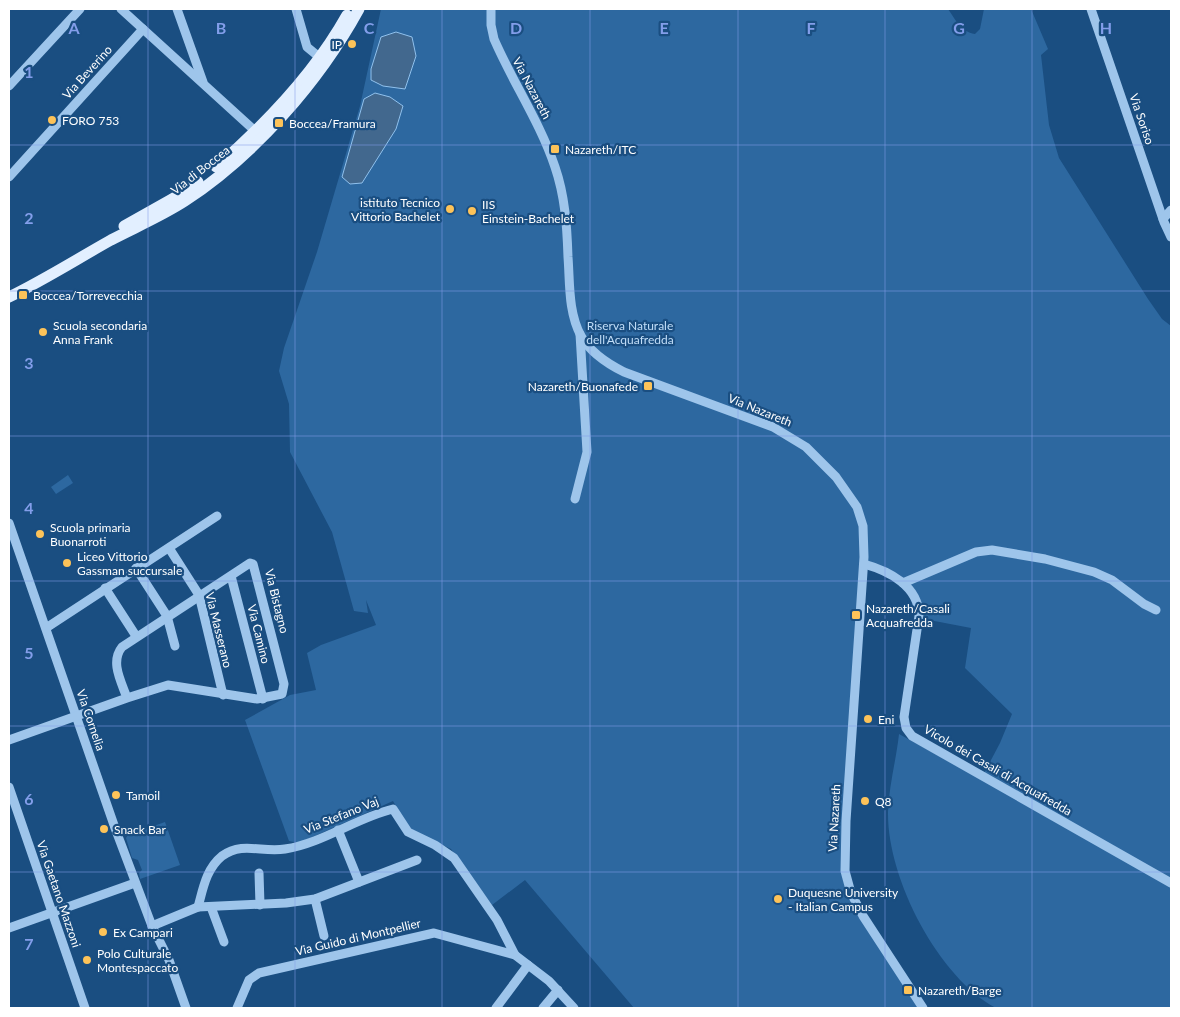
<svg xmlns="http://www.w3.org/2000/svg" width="1180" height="1017" viewBox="0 0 1180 1017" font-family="Lato,sans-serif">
<rect width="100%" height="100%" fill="#1a4e81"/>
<g fill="#2d68a0">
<path d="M381,9H948C955,19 961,32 975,34L980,29L984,9H1031L1048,49L1041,55L1049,125L1059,158L1148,299L1162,319L1171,326V1008H996C938,977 887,878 888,812C889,785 896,761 899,734L981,779L1000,743L1012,714L965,668L971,628L924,619C919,577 896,572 861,558L841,872L847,894L920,1008H634L525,880L492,905L451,849L409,829L393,801L299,843L289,841L245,720L290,695L316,690L307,653L321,645L376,625L366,600L368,613L354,611L332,532L290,452L289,404L279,371L284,348L317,252L360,106Z"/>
<polygon points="68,475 73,483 56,494 51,487"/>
<polygon points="165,822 180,865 140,879 139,873 142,870 138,860 132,858 126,838 128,835"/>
</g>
<g fill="#42688e" stroke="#90c1ed">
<polygon points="396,32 412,37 416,56 405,89 383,86 371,80 371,69 381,37"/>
<polygon points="375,93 390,97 403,106 396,129 362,183 350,184 342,177 364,99"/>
</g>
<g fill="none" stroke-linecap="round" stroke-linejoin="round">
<g stroke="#9ec5eb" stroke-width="9">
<polyline points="121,9 255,131"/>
<polyline points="177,9 203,82"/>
<polyline points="296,9 307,47 324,61"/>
<path d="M491,9V25L494,39C513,83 540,122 555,167C565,196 567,226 568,257C570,283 568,312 581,336C590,352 608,364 624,372L773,427L806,447L836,477L857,507L863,526L864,557L846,821L845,871L851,893L863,916L923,1008"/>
<polyline points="1091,9 1164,222 1171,237"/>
<polyline points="9,86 80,9"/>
<polyline points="9,177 143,29"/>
<polyline points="1163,219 1171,210"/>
<polyline points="575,499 587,452 580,334"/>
<polyline points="9,523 115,828 152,926 169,960 186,1008"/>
<polyline points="169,548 199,595 223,695"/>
<path d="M864,564C889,571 919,586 919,616L904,717L906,728L912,736L1171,883"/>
<polyline points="136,568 167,616 175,646"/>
<polyline points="231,576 263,699"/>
<polyline points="903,583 976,552 992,550 1045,559 1094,572 1112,580 1144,604 1156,610"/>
<polyline points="105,588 136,636"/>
<polyline points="46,628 217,516"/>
<path d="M9,740L127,698C121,681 110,662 122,647L250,563L253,564L284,684L282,694L257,699L168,685L127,698"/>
<polyline points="9,787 85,1008"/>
<polyline points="338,830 359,882"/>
<polyline points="259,873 260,905"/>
<polyline points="315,899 324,936"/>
<path d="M198,907C203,889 206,869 222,856C243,841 262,853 285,849C323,843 356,818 393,809L408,832L435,845L454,858L497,920L515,955"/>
<polyline points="211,907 224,942"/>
<polyline points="152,926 198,907 286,903 315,899 417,860"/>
<polyline points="9,928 135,883"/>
<polyline points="237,1008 249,980 259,973 434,933 515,955 549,981 574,1008"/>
<polyline points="496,1008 528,965"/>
<polyline points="543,1008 558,990"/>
</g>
<g stroke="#e2efff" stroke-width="11">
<path d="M216,167C267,123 314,74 347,15"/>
<polyline points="124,226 172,199 198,182"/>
<path d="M9,297C44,280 77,259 111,240C136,227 162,216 185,201C255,155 319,82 359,9"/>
</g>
</g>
<path fill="none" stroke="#839eea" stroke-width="1" stroke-opacity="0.55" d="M148,9V1008M295,9V1008M442,9V1008M590,9V1008M738,9V1008M885,9V1008M1032,9V1008M9,145H1171M9,291H1171M9,436H1171M9,581H1171M9,726H1171M9,872H1171"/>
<g fill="#fdc359" stroke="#1a4e81" stroke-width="2">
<circle cx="352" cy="44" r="5"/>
<circle cx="52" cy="120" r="5"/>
<rect x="274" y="118" width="10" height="10" rx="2.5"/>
<rect x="550" y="144" width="10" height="10" rx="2.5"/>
<circle cx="450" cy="209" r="5"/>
<circle cx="472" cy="211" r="5"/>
<rect x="18" y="290" width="10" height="10" rx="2.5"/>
<circle cx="43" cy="332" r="5"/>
<rect x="643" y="381" width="10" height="10" rx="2.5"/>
<circle cx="40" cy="534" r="5"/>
<circle cx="67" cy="563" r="5"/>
<rect x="851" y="610" width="10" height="10" rx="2.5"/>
<circle cx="868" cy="719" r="5"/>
<circle cx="116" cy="795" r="5"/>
<circle cx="865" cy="801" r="5"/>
<circle cx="104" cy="829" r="5"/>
<circle cx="778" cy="899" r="5"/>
<circle cx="103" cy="932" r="5"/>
<circle cx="87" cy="960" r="5"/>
<rect x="903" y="985" width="10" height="10" rx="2.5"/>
</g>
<g text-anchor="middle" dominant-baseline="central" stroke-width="4.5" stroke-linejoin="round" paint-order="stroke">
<g font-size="12" fill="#fff" stroke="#1a4e81" text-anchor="start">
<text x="342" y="44" text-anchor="end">IP</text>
<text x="62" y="120">FORO 753</text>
<text x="289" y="123">Boccea/Framura</text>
<text x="565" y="149">Nazareth/ITC</text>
<text x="440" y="202" text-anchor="end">istituto Tecnico<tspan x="440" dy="14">Vittorio Bachelet</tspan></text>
<text x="482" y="204">IIS<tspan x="482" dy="14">Einstein-Bachelet</tspan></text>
<text x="33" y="295">Boccea/Torrevecchia</text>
<text x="53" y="325">Scuola secondaria<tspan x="53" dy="14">Anna Frank</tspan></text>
<text x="638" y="386" text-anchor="end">Nazareth/Buonafede</text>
<text x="50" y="527">Scuola primaria<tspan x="50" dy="14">Buonarroti</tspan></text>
<text x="77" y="556">Liceo Vittorio<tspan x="77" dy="14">Gassman succursale</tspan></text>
<text x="866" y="608">Nazareth/Casali<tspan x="866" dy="14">Acquafredda</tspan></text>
<text x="878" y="719">Eni</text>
<text x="126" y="795">Tamoil</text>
<text x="875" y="801">Q8</text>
<text x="114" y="829">Snack Bar</text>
<text x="788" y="892">Duquesne University<tspan x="788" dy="14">- Italian Campus</tspan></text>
<text x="113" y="932">Ex Campari</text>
<text x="97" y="953">Polo Culturale<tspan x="97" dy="14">Montespaccato</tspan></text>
<text x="918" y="990">Nazareth/Barge</text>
</g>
<g font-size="12" fill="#fff" stroke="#1a4e81">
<text transform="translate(87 72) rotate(-48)">Via Beverino</text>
<text transform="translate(532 88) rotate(62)">Via Nazareth</text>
<text transform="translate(1142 119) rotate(71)">Via Soriso</text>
<text transform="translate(200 170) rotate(-38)">Via di Boccea</text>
<text transform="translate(760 410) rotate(22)">Via Nazareth</text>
<text transform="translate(277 601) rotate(76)">Via Bistagno</text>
<text transform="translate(219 630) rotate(76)">Via Masserano</text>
<text transform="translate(259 634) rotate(76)">Via Camino</text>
<text transform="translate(91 720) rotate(71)">Via Cornelia</text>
<text transform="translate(998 770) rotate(30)">Vicolo dei Casali di Acquafredda</text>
<text transform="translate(341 815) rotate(-22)">Via Stefano Vaj</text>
<text transform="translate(834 818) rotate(-87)">Via Nazareth</text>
<text transform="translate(59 894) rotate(71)">Via Gaetano Mazzoni</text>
<text transform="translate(358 937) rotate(-13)">Via Guido di Montpellier</text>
</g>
<g font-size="12" fill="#c2def8" stroke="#1a4e81">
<text x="630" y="325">Riserva Naturale<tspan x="630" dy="14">dell'Acquafredda</tspan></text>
</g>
</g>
<g font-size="16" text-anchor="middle" font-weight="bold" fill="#839eea" stroke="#1a4e81" stroke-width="4.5" stroke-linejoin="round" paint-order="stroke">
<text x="74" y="34">A</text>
<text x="221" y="34">B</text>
<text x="369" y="34">C</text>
<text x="516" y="34">D</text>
<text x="664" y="34">E</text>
<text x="811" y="34">F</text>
<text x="959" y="34">G</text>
<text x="1106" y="34">H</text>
<text x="29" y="78">1</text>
<text x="29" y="224">2</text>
<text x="29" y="369">3</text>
<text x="29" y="514">4</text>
<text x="29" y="659">5</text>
<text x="29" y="805">6</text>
<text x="29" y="950">7</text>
</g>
<rect width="1180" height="1017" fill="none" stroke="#ffffff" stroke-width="20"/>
</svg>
